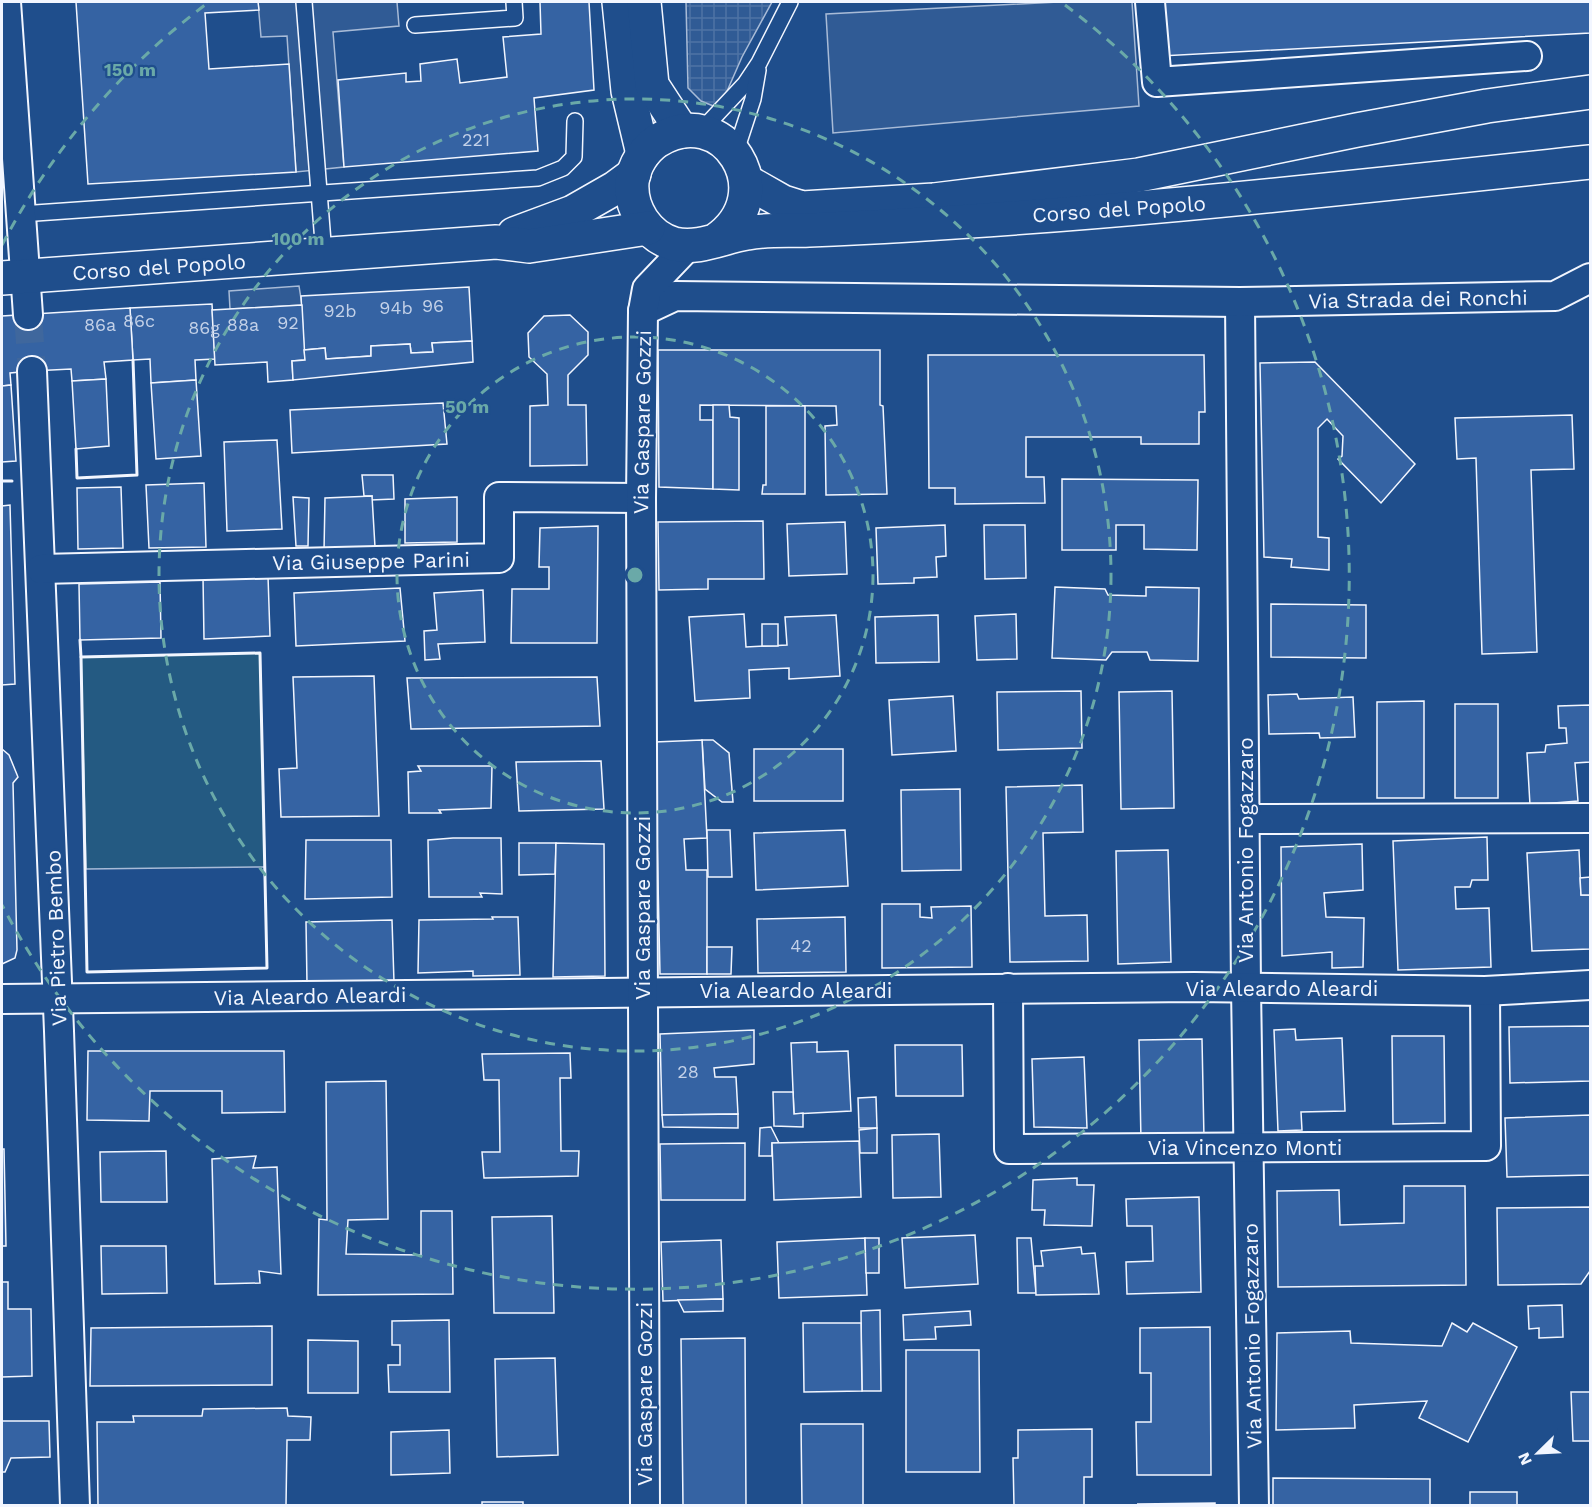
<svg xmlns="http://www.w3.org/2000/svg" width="1592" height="1507" viewBox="0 0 1592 1507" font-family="'Work Sans',sans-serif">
<defs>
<pattern id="plaza-grid" width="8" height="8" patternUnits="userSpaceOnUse" patternTransform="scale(1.5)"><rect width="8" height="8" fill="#305b95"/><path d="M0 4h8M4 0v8" fill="none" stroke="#4e73a5"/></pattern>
</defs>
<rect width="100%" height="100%" fill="#1f4e8c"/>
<polygon fill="#245a82" stroke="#a8bbd7" stroke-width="1.5" points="260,653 265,867 86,869 81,657"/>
<g fill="#305b95" stroke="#a8bbd7" stroke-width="1.5">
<polygon points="258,2 397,2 399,26 333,32 344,167 296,172 287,36 261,37"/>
<polygon points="1058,2 1132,2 1139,106 833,133 826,14"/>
<polygon points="299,286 302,305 230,309 229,291"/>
</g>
<polygon fill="url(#plaza-grid)" stroke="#a8bbd7" stroke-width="1.5" points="686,2 772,2 742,57 724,98 716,107 701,101 688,88"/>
<g fill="#3563a3" stroke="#f2f6ff" stroke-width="1.5">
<polygon points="76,2 258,2 259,10 205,13 209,69 289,64 296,172 88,184"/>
<polygon points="540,2 589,2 594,90 534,98 538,151 344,167 338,80 406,73 406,82 421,81 420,64 457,59 460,83 507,77 503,37 541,34"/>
<polygon points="1158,2 1590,2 1590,33 1161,56"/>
<polygon points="469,287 472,341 432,343 433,352 411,353 410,344 371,346 371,356 326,359 325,348 304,350 301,296"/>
<polygon points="212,304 215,359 195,360 196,380 151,383 150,359 133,360 130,308"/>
<polygon points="302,305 305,360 292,361 293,380 268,382 267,362 215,365 212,310"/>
<polygon points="130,308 133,360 104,362 106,379 72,381 71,369 32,371 10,373 11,385 2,386 2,316"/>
<polygon points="570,315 588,332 588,355 568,375 568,405 586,405 587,465 530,466 530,406 548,405 547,374 529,357 528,333 544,316"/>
<polygon points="472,341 473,362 293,380 292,361 305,360 304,350 325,348 326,359 371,356 371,346 410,344 411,353 433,352 432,343"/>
<polygon points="658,350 880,350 880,405 883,406 887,494 826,495 825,426 837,425 836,406 700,405 700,420 713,420 713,489 659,487"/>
<polygon points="928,355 1204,355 1205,412 1199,412 1199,444 1141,444 1141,437 1026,437 1026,477 1044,477 1045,503 955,504 955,488 929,488"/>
<polygon points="1315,362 1415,464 1381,503 1338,459 1342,456 1343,436 1327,419 1318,428 1318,537 1329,538 1329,570 1291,567 1292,559 1264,557 1260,363"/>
<polygon points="106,379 109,446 76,449 72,381"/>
<polygon points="196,380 201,456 156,459 151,383"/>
<polygon points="11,385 16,461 2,462 2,386"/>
<polygon points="443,403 447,444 292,453 290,410"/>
<polygon points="713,405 729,405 730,417 739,418 739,490 713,489"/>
<polygon points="766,406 805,406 805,494 762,494 763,485 766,485"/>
<polygon points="1572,415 1574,469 1531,470 1537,652 1482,654 1476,458 1457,459 1455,418"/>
<polygon points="277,440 282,529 227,531 224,442"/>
<polygon points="362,475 393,475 394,499 371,500 372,496 364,496"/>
<polygon points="1062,479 1198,480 1197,550 1144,549 1144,525 1116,525 1116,550 1062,550"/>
<polygon points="204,483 206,547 149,548 146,485"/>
<polygon points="121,487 123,548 78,549 77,488"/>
<polygon points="372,496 375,547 324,551 325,498"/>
<polygon points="293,497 309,498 308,546 296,546"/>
<polygon points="457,497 457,542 405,543 405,499"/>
<polygon points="10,505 15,684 2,685 2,506"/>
<polygon points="763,521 764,579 708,579 708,589 659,590 658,522"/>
<polygon points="845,522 847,574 789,576 787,524"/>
<polygon points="945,525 946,556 936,557 937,577 914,578 914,583 878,584 876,528"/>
<polygon points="984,525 1025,525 1026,578 985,579"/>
<polygon points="598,526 597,643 511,643 512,589 549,589 549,567 539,567 540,528"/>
<polygon points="268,576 270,636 204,639 203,577"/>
<polygon points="160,582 161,638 80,640 79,584"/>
<polygon points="1055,587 1105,589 1108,595 1146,596 1146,587 1199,588 1198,661 1150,660 1147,652 1112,652 1106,660 1052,658"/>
<polygon points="400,588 405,641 296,646 294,593"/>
<polygon points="483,590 485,642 438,644 440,659 425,660 424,631 437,630 434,593"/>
<polygon points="1271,604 1366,605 1366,658 1271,657"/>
<polygon points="744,614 746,647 787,645 785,617 836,615 840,676 789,679 789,668 749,670 750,698 695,701 689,617"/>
<polygon points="1016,614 1017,659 977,660 975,616"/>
<polygon points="938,615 939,662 876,663 875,617"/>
<rect x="762" y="624" width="16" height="22"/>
<polygon points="374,676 379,816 281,817 279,769 297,768 293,677"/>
<polygon points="597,677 600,726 411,729 407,678"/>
<polygon points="1081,691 1082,748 998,750 997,692"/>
<polygon points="1172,691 1174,808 1121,809 1119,692"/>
<polygon points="1297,694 1299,699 1353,697 1355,737 1320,738 1319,733 1269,734 1268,695"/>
<polygon points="953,696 956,751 892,755 889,700"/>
<polygon points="1424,701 1424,798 1377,798 1377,702"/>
<rect x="1455" y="704" width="43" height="94"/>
<polygon points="1590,705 1590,762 1575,763 1578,801 1530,805 1527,753 1545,752 1546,745 1567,743 1566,728 1559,728 1558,706"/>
<polygon points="702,740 713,740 729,753 733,802 722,802 705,789"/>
<polygon points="702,740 707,838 684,839 686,870 707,870 707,974 660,974 655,742"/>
<polygon points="2,749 9,755 18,777 13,783 17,950 15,958 2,964"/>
<rect x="754" y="749" width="89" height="52"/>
<polygon points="601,761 604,809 519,811 516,762"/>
<polygon points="418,766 492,766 491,808 439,810 441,813 409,813 408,772 421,771"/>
<polygon points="1082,785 1083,832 1043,833 1045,916 1087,915 1088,961 1010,962 1006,787"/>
<polygon points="960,789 961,870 902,871 901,790"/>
<polygon points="707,830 730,830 732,877 708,877"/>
<polygon points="845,830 848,886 756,890 754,833"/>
<polygon points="1487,837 1488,880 1472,880 1470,887 1455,887 1456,909 1489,908 1491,967 1398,970 1393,841"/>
<polygon points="453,838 501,838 502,894 480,893 482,897 429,897 428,840"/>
<polygon points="306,840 391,840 392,897 305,899"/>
<polygon points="519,843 556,843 555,874 519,875"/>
<polygon points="556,843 604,844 605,976 553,977"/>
<polygon points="1362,844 1363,890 1324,893 1326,917 1364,918 1363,967 1332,968 1332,952 1282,956 1281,847"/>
<polygon points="1168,850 1171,962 1118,964 1116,851"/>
<polygon points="1579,850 1581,895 1590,895 1590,949 1532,951 1527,853"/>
<polygon points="1590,877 1590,895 1581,895 1580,878"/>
<polygon points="882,904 920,904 920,917 932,918 931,907 971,906 972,967 882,968"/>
<polygon points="492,917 518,917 520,975 473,976 473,971 418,973 419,920 493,919"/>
<polygon points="845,917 846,972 758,973 757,919"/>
<polygon points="392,920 394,982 307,984 306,922"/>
<polygon points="707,947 732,947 731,974 707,974"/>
<polygon points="1590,1026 1590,1081 1510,1083 1509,1027"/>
<polygon points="1295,1029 1296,1040 1342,1038 1345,1111 1301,1112 1302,1130 1278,1131 1274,1030"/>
<polygon points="754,1030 754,1064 714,1068 715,1077 736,1077 738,1114 662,1115 660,1034"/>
<polygon points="1392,1036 1444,1036 1445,1123 1393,1124"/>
<polygon points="1202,1039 1204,1139 1141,1141 1139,1040"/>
<polygon points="817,1042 817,1052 848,1051 851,1111 794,1114 791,1043"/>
<polygon points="895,1045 962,1045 963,1096 896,1096"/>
<polygon points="88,1051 284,1051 285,1112 222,1113 222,1091 150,1091 149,1121 87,1120"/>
<polygon points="570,1053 571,1078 560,1078 561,1151 579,1151 578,1176 484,1178 482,1152 500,1152 499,1080 484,1080 482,1054"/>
<polygon points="1084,1057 1087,1128 1034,1127 1032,1059"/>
<polygon points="386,1081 388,1219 348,1220 346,1254 421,1255 421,1211 452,1211 453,1294 318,1295 319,1219 327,1220 326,1082"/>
<polygon points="773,1092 793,1092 794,1114 803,1113 803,1127 774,1126"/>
<polygon points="876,1097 877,1128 859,1128 858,1098"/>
<polygon points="738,1114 738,1128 663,1127 662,1115"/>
<polygon points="1590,1115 1590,1175 1507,1177 1505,1118"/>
<polygon points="771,1127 779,1143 772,1143 772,1156 759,1156 760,1128"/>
<polygon points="877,1128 877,1153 860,1153 859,1130"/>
<polygon points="939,1134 941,1197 893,1198 892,1135"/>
<polygon points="859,1141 861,1197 774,1200 772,1143"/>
<polygon points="745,1143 745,1200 661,1200 660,1144"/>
<polygon points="2,1149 4,1149 6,1246 2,1246"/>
<polygon points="166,1151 167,1202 101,1202 100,1152"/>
<polygon points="256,1156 253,1168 277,1167 281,1274 259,1271 260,1283 215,1284 212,1159"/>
<polygon points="1077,1178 1077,1185 1094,1185 1092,1226 1044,1225 1045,1210 1032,1210 1033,1180"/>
<polygon points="1404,1186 1465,1186 1466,1285 1278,1287 1277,1191 1339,1190 1340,1225 1404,1223"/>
<polygon points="1199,1197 1201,1292 1127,1294 1126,1262 1153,1261 1152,1226 1127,1226 1126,1199"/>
<polygon points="1590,1207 1590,1271 1581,1284 1498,1285 1497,1208"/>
<polygon points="552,1216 554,1313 494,1313 492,1217"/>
<polygon points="975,1235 978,1284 905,1288 902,1238"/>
<polygon points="865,1238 867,1295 779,1298 777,1242"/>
<polygon points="865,1238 879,1238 879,1273 866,1273"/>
<polygon points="1017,1238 1031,1238 1036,1293 1018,1293"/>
<polygon points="721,1240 723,1299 663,1301 661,1242"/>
<polygon points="101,1246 166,1246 167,1293 102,1294"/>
<polygon points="1081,1247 1082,1254 1095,1253 1099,1294 1036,1295 1035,1266 1043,1266 1041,1251"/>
<polygon points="2,1282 8,1282 8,1309 31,1309 32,1376 2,1377"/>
<polygon points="723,1299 723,1311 684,1312 678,1300"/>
<polygon points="1562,1305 1563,1337 1539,1338 1539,1328 1529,1329 1528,1306"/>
<polygon points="880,1310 881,1391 862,1391 861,1311"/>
<polygon points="970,1311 971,1325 935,1327 936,1339 904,1340 903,1315"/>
<polygon points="449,1320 450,1392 389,1392 388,1365 400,1365 400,1345 392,1345 392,1321"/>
<polygon points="803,1323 861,1323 862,1391 804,1392"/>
<polygon points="1452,1323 1467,1332 1473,1323 1517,1347 1468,1442 1419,1418 1427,1401 1354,1405 1355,1428 1276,1430 1277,1333 1350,1331 1351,1343 1442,1346"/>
<polygon points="272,1326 272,1385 90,1386 91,1328"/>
<polygon points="1210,1327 1211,1475 1137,1475 1136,1422 1151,1422 1151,1373 1140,1373 1140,1328"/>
<polygon points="745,1338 746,1506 683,1506 681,1339"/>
<polygon points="308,1340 358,1341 358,1393 308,1393"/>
<polygon points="906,1350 979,1350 980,1472 906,1472"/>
<polygon points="555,1358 558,1455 497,1457 495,1359"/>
<polygon points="1571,1392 1590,1392 1590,1441 1573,1441"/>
<polygon points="287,1408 288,1416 311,1417 310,1440 287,1440 286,1506 98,1506 97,1422 134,1422 133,1416 202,1416 203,1409"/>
<polygon points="2,1421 49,1421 50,1457 11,1458 5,1472 2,1472"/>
<polygon points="801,1424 863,1424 863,1506 802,1506"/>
<polygon points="1092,1429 1092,1477 1084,1477 1084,1506 1014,1506 1013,1458 1018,1458 1018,1430"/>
<polygon points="449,1430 450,1473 391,1475 391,1432"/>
<polygon points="1273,1478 1430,1479 1430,1506 1273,1506"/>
<rect x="1470" y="1492" width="47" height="14"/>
<rect x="482" y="1502" width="41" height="4"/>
<polygon points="1215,1503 1215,1506 1137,1504"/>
</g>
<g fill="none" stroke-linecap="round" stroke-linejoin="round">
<polyline stroke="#3f679d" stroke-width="28" stroke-dasharray="28 14" stroke-linecap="butt" points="28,315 32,371"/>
<g stroke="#f2f6ff" stroke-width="18">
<g id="lane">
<polyline points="304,2 324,255"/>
<polyline points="415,25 515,18 514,2"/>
<polyline points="700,132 745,84 759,63 790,2"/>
<polyline points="735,154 753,99 758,70"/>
<polyline points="21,214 538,178 563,168 574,157 575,121"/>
</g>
</g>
<g stroke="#f2f6ff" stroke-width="32">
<g id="street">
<polyline points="6,2 28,315"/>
<polyline points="1150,2 1157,82 1527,56"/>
<polyline points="1240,302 1246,987 1254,1506"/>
<polyline points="643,311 675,296 1240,302 1555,296 1590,278"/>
<polyline points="32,371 59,1031 75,1506"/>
<polyline points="41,569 499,558 499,497 641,498"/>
<polyline points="1245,819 1590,818"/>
<polyline points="1008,988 1009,1149 1486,1146 1485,991"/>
<polyline points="2,999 1194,987 1485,991 1590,985"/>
<polyline points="645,1506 641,498 643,311 647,289 688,246"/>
</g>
</g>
<g stroke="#f2f6ff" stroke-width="36">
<g id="secondary">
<polyline points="619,2 628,91 643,154"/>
<polyline points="644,2 652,85 682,131"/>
<polyline points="746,181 783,202 802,208 934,200 1139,175 1357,130 1487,106 1590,92"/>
<polyline points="514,234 573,212 615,188 634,174"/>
<path d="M716,240C784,193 723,99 657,141C644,150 634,165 632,182C630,209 647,236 674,244C698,250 723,237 747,233C767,229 789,231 809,230C1070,219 1330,190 1590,162"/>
<polyline points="2,278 496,242 529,246 648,228"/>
</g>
</g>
<use href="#lane" stroke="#1f4e8c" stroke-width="15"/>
<use href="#street" stroke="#1f4e8c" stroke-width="28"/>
<use href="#secondary" stroke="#1f4e8c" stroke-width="33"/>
<g stroke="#f2f6ff" stroke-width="3">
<polyline points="76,449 77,478 137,475 133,360"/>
<polyline points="2,481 12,481"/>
<polyline points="80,640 81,657"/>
<polygon points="260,653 267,968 87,972 81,657"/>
</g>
</g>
<g fill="none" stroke="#6aa9a8" stroke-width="3" stroke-dasharray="10 8">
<circle cx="635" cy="575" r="238"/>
<circle cx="635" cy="575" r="476"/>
<path d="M2 245A714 714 0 0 1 205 5M1065 5A714 714 0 1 1 2 905"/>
</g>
<g text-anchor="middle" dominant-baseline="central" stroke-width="4.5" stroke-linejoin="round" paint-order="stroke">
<g font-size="18" fill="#c3d1e8">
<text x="476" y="139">221</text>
<text x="433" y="305">96</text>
<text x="396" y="307">94b</text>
<text x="340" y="310">92b</text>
<text x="139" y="320">86c</text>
<text x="288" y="322">92</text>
<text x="100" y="324">86a</text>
<text x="243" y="324">88a</text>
<text x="204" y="327">86g</text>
<text x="801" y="945">42</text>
<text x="688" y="1071">28</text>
</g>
<g font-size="21" fill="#f2f6ff" stroke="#1f4e8c">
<text transform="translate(1119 209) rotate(-4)">Corso del Popolo</text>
<text transform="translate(159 267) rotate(-4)">Corso del Popolo</text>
<text transform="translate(1418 299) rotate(-1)">Via Strada dei Ronchi</text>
<text transform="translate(642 422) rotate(-89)">Via Gaspare Gozzi</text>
<text transform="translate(371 561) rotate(-1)">Via Giuseppe Parini</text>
<text transform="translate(1245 850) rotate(-90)">Via Antonio Fogazzaro</text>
<text transform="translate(642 908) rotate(-90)">Via Gaspare Gozzi</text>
<text transform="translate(56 938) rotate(-92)">Via Pietro Bembo</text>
<text x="1282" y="988">Via Aleardo Aleardi</text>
<text x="796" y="990">Via Aleardo Aleardi</text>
<text transform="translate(310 996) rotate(-1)">Via Aleardo Aleardi</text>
<text x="1245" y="1147">Via Vincenzo Monti</text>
<text transform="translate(1252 1336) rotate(-91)">Via Antonio Fogazzaro</text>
<text transform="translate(644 1394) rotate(-90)">Via Gaspare Gozzi</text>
</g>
</g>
<circle cx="635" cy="575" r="9" fill="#6aa9a8" stroke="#1f4e8c" stroke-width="3"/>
<g font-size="18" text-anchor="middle" font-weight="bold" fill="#6aa9a8" stroke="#1f4e8c" stroke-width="4.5" stroke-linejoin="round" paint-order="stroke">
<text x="130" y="76">150 m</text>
<text x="298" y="245">100 m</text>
<text x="467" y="413">50 m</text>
</g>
<rect width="1592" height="1507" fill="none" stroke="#f2f6ff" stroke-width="6"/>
<g transform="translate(1538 1453) rotate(246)" stroke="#1f4e8c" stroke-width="4.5" paint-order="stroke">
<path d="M0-4.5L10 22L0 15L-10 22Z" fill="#f2f6ff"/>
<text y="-9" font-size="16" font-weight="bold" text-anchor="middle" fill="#f2f6ff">N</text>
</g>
</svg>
